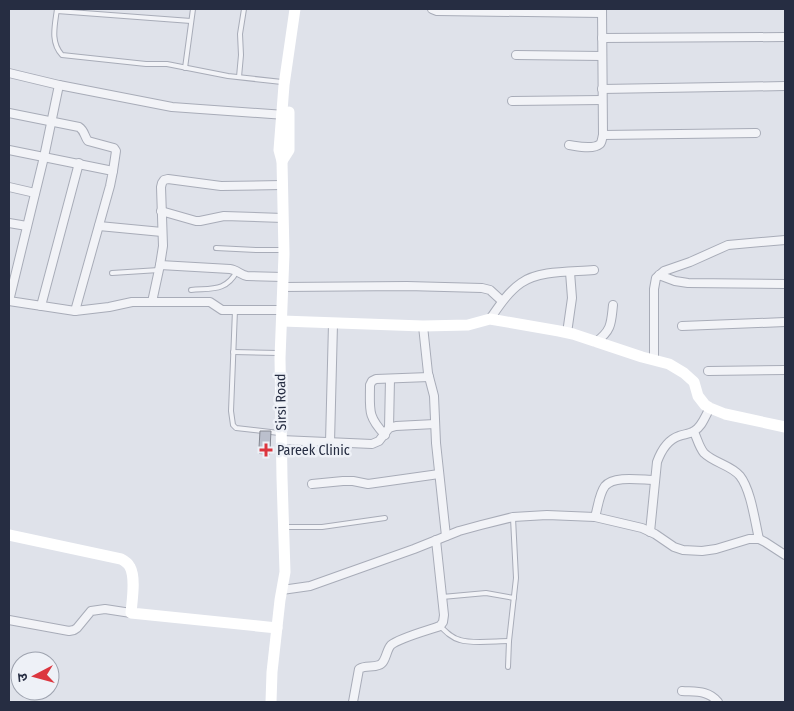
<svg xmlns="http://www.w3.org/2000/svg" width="794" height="711" viewBox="0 0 794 711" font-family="'Fira Sans Condensed','Noto Sans Devanagari',sans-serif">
<rect width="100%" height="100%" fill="#dfe2ea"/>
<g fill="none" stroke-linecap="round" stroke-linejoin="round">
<g stroke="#a8acb8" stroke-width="6">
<g id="lane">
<path d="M57,9C55,25 50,42 62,55L146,64H167L228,76L282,82"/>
<polyline points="57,11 191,21"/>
<polyline points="185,68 193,9"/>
<polyline points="239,77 241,55 240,34 244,9"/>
<polyline points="216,248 256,250 282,250"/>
<polyline points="112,273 159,270"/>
<path d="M191,290C211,288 226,292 237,271"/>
<polyline points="235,310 231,411 233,425 236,428 279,433"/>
<polyline points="233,352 278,353"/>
<polyline points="286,527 322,527 385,518"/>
<polyline points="442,597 486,593 514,598"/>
<path d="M440,626C446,632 452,638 460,640C472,644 496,641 509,641"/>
<polyline points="508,667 509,641 516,578 513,518"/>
</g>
</g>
<g stroke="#a8acb8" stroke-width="10">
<g id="street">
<polyline points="432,9 437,11 602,13"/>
<polyline points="602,38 785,37"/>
<polyline points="516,55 602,56"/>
<polyline points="9,73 59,85 172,107 285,115"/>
<polyline points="602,89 785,86"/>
<polyline points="512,101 602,100"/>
<path d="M9,113L79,127C85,131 84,136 88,141L114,148L116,151L113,171"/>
<polyline points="603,135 756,133"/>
<path d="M569,145C577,146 593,150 600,144C602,142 602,138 603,135L602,9"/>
<polyline points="9,150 113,171 110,186 75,311"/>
<polyline points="9,187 35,193"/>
<polyline points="161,211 196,221 200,221 224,216 283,218"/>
<polyline points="9,223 27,226"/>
<polyline points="99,226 162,232"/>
<path d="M160,265L230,269C237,270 241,275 247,276L283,277"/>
<polyline points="659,275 675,281 688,283 785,284"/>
<polyline points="283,287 407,286 482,288 490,290 502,301"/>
<polyline points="9,301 75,311 109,307 132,302 210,302 222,310 282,310"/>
<polyline points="9,301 44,157 59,85"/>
<polyline points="152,302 160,265 163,246 161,187 162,183 164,180 168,179 221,186 282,185"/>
<polyline points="41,306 79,163"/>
<path d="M490,319C499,306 508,292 521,283C539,270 572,272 594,270"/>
<polyline points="423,326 428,373 434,396 436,443 446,536"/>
<polyline points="682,326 785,322"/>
<polyline points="567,333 572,298 570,272"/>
<path d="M596,342C612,330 611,323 613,305"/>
<polyline points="654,360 654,289 656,278 664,271 690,262 728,245 785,240"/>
<polyline points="708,371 785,370"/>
<polyline points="389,428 390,379"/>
<path d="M694,432C697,438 699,447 704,453C714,463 731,465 740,476C751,490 755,522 759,539"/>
<path d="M385,435C367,416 370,410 370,385L372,381L376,379L429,377"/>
<polyline points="281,440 372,444 379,441 389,428 396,426 435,424"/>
<polyline points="330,442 333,324"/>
<polyline points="312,484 343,481 353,481 368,484 439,474"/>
<path d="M595,517C598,507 599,494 605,486C614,475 642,480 655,480"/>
<path d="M650,532L657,462C661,451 667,440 679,436C684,434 690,434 694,431C702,427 705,416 710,408"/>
<polyline points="282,590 310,586 414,549 459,531 481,525 513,517 547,515 595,517 642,528 655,534 674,547 683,550 702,551 716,549 749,539 759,539 765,542 785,555"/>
<polyline points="9,620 69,631 74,630 77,628 91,611 105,609 131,613"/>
<path d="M682,691C696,692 708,690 718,702"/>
<path d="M353,702L359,669C366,665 372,668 379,665C386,663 386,650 391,645C399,638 429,630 440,626L443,622L444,615L436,540"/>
</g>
</g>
<use href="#lane" stroke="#f2f3f7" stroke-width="4"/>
<use href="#street" stroke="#f2f3f7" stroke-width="8"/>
<g stroke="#fff" stroke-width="11">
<polyline points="282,161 289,150 289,112"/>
<polyline points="282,321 423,326 468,325 490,319 559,331 573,334 642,357 669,364 684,373 694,382 698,396 705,405 710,408 725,414 785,427"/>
<path d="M9,535L121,559C125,561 128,563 130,567C136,578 132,600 131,613L277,628"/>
<polyline points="271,702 272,672 280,600 285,572 282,478 280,358 284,254 282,161 279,150 284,85 295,9"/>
</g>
</g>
<polygon fill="#a1a5b0" points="271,438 270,455 259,454 259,448"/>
<polygon fill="#bbc0cd" stroke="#838690" points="260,431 271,431 270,449 259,448"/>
<path fill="#dc363f" stroke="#eef1f7" stroke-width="2" d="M263.5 442.5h5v5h5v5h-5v5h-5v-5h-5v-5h5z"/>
<g text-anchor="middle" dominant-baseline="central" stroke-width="5" stroke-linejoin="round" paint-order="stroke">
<g font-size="14" fill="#262d42" stroke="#eef1f7">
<text transform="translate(281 402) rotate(-91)">Sirsi Road</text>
</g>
<g font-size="14" fill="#262d42" stroke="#eef1f7" text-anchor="start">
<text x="277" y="450">Pareek Clinic</text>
</g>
</g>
<rect width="794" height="711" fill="none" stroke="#262d42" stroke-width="20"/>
<g transform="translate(35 676) rotate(264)"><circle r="24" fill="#eef1f7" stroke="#9ea3af"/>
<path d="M0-4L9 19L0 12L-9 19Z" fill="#dc363f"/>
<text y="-8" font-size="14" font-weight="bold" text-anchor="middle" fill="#262d42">उ</text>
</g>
</svg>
